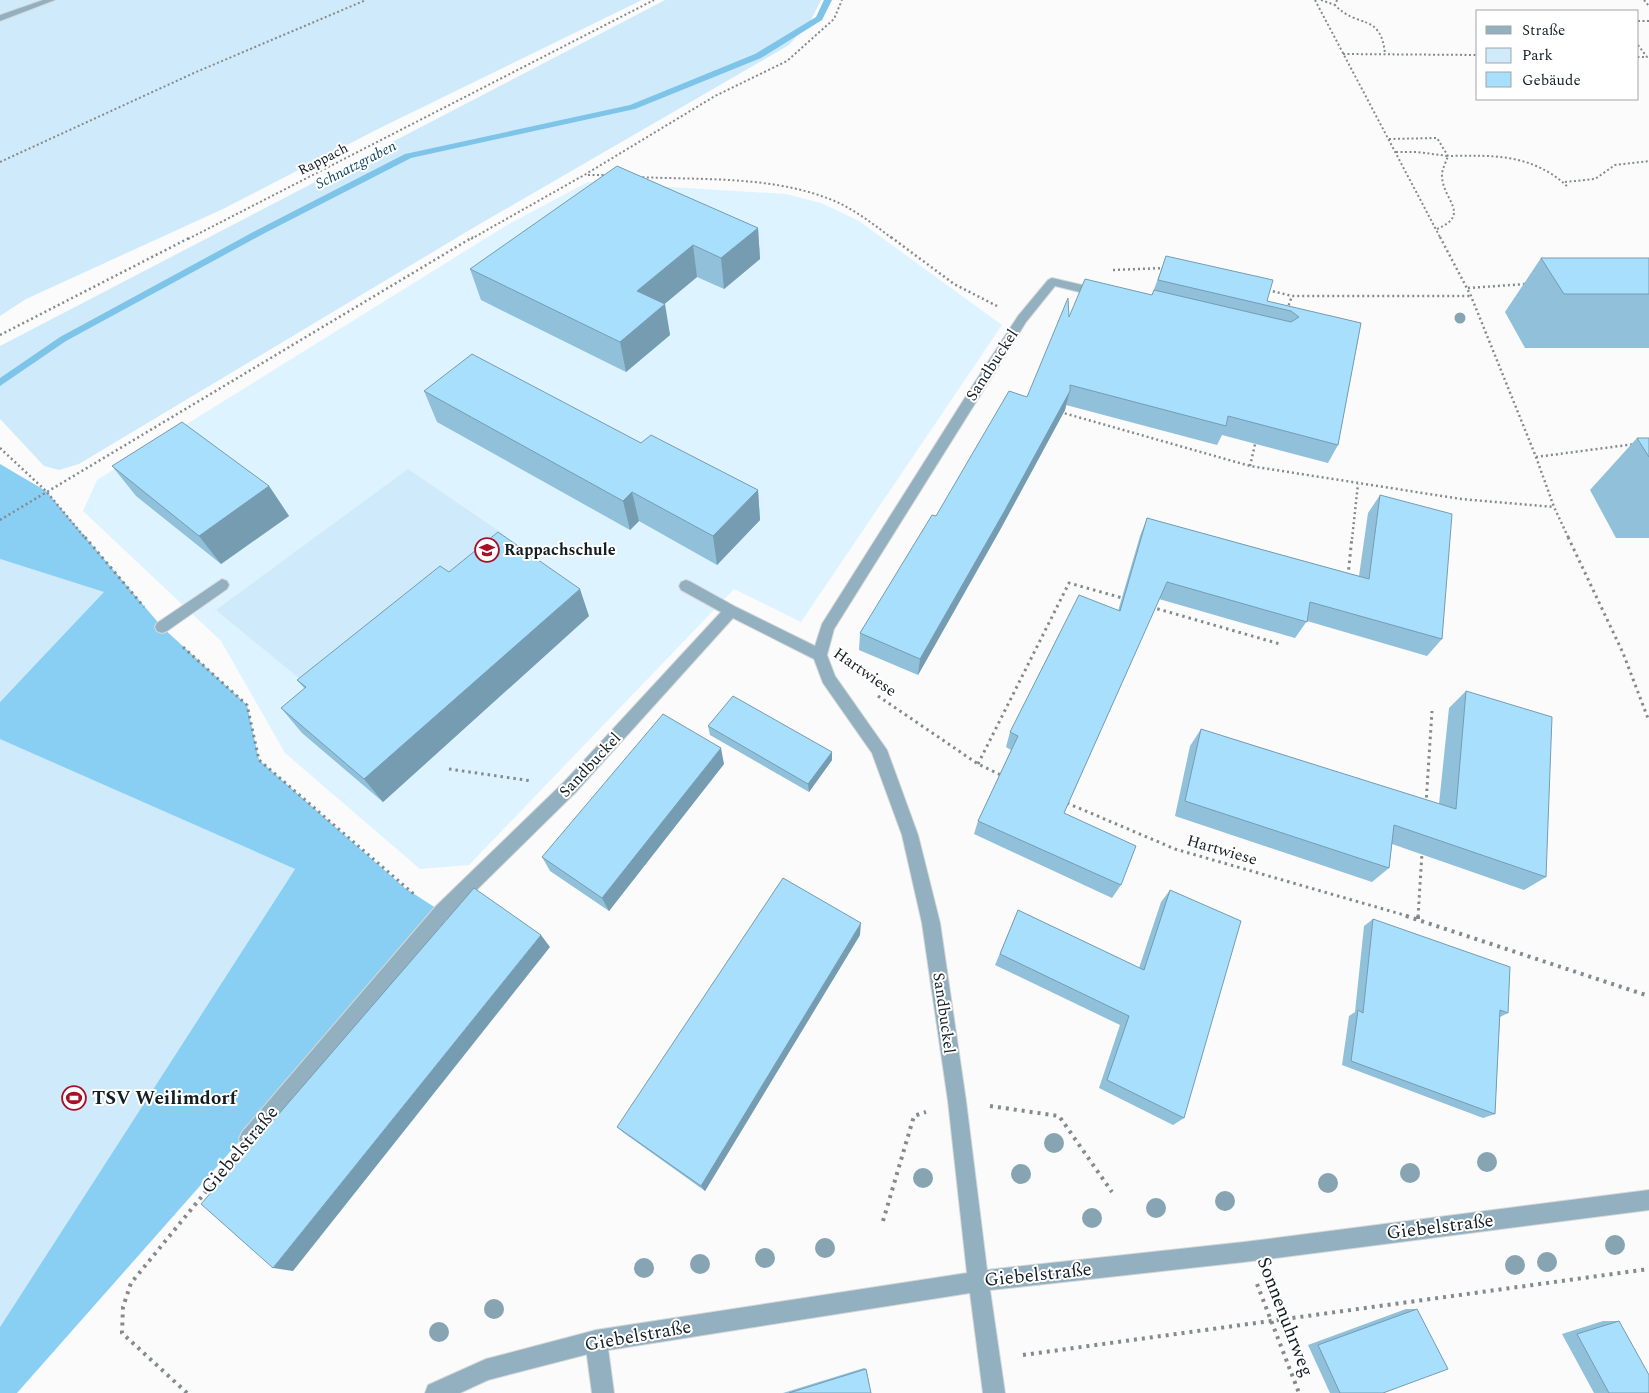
<svg xmlns="http://www.w3.org/2000/svg" width="1649" height="1393" viewBox="0 0 1649 1393" font-family="Spectral,serif">
<rect width="100%" height="100%" fill="#fbfbfb"/>
<polygon fill="#ddf3ff" points="588,182 786,194 821,203 859,221 1002,325 801,622 734,589 469,865 420,869 285,753 221,641 83,511 97,480 507,225"/>
<g fill="#cfebfb">
<polygon points="0,0 642,0 380,128 223,209 26,299 0,316"/>
<polygon points="665,0 821,0 811,20 789,45 473,228 79,464 59,470 44,466 0,419 0,346"/>
<polygon points="408,469 503,534 312,689 216,610"/>
<polygon points="0,559 105,592 0,702"/>
<polygon points="0,738 295,869 0,1327"/>
</g>
<polygon fill="#89cff4" points="0,464 46,491 162,627 247,705 259,760 405,888 442,912 17,1393 0,1393 0,1327 295,869 0,739 0,702 104,592 0,559"/>
<g fill="none" stroke-linecap="round" stroke-linejoin="round">
<polygon fill="#7ec4e9" fill-rule="evenodd" points="824,0 832,0 822,20 761,58 635,109 411,158 263,234 66,341 0,386 0,378 60,337 257,230 405,154 630,105 755,54 816,17"/>
<g stroke="#d6d8d8" stroke-width="2">
<g id="lane">
<polygon points="43,0 55,0 0,21 0,15"/>
<polygon points="222,579 227,581 229,585 227,589 167,631 162,633 157,631 155,627 157,623"/>
<polygon points="596,1330 603,1334 607,1341 614,1393 592,1393 585,1341 589,1334"/>
</g>
</g>
<g stroke="#d6d8d8" stroke-width="2">
<polygon id="street" points="1052,278 1104,290 1106,293 1100,297 1055,286 1026,322 834,629 827,655 835,676 887,750 918,835 940,923 966,1101 987,1270 1244,1242 1649,1190 1649,1210 1244,1262 990,1290 1005,1393 983,1393 970,1293 596,1352 488,1380 460,1393 425,1393 428,1385 486,1359 596,1330 967,1273 948,1101 922,923 902,835 872,753 823,683 814,659 733,618 576,792 448,918 256,1146 249,1149 242,1146 239,1139 242,1132 436,906 564,782 721,612 681,590 679,586 681,582 686,580 691,582 736,607 815,646 822,624 973,385 1018,316 1048,280"/>
</g>
<g stroke="#858a8d" stroke-width="2" stroke-dasharray="2 2.5" stroke-linecap="butt">
<polyline points="1315,0 1441,239"/>
<polyline points="1321,0 1335,5"/>
<path d="M1337,0L1335,5C1357,29 1381,12 1385,54"/>
<polyline points="1644,0 1649,6"/>
<polyline points="1638,21 1649,21"/>
<polyline points="1638,45 1647,57 1638,57"/>
<polyline points="1343,54 1478,55"/>
<path d="M1389,139L1437,138L1448,156C1494,155 1533,154 1568,187"/>
<path d="M1396,152H1417L1448,156C1446,162 1442,169 1442,175C1442,200 1472,214 1437,229"/>
<polyline points="0,162 196,72 366,0"/>
<polyline points="588,175 607,175"/>
<path d="M638,177C699,180 767,176 824,197C849,205 872,223 893,239"/>
<polyline points="1565,182 1595,179 1615,165 1649,161"/>
<polyline points="188,239 654,0"/>
<polyline points="471,239 586,174 715,96 787,61 834,19 842,0"/>
</g>
<g stroke="#858a8d" stroke-width="2.5" stroke-dasharray="2 3" stroke-linecap="butt">
<polyline points="891,237 954,284 997,306"/>
<polyline points="1440,237 1471,296 1536,457 1554,507 1569,539"/>
<polyline points="1113,270 1164,268"/>
<polyline points="1468,288 1526,284"/>
<polyline points="1268,290 1292,296 1471,296"/>
<polyline points="1287,310 1292,296"/>
<polyline points="0,335 191,237"/>
<polyline points="1060,412 1250,466 1461,499 1554,507"/>
<polyline points="0,448 46,491 86,539"/>
<polyline points="1536,457 1635,444"/>
<polyline points="1250,466 1256,440"/>
<polyline points="0,520 473,237"/>
<polyline points="1352,539 1358,484"/>
</g>
<g stroke="#858a8d" stroke-width="3" stroke-dasharray="2.5 4" stroke-linecap="butt">
<polyline points="85,537 144,607"/>
<polyline points="1568,537 1623,653 1649,721"/>
<polyline points="1348,576 1352,537"/>
<polyline points="1151,607 1280,644"/>
<polyline points="183,647 247,705 259,760 415,895"/>
<polyline points="878,696 978,764 1003,776"/>
<polyline points="978,764 1069,583 1126,599"/>
<polyline points="449,769 532,781"/>
<polyline points="1067,803 1175,849 1411,917"/>
<polyline points="1426,804 1432,711"/>
<polyline points="1418,917 1422,853"/>
</g>
<g stroke="#858a8d" stroke-width="4" stroke-dasharray="3 5" stroke-linecap="butt">
<polyline points="1406,916 1649,996"/>
<polyline points="1418,919 1418,916"/>
<polyline points="990,1106 1059,1116 1112,1192"/>
<polyline points="883,1221 914,1116 926,1112"/>
<polyline points="1257,1284 1299,1393"/>
<polyline points="1023,1355 1649,1269"/>
<polyline points="187,1393 122,1333 123,1307 131,1283 230,1162"/>
</g>
<use href="#lane" fill="#93b0c0" fill-rule="evenodd"/>
<use href="#street" fill="#93b0c0" fill-rule="evenodd"/>
</g>
<g fill="#86a4b2">
<circle cx="1460" cy="318" r="5.5"/>
<circle cx="1054" cy="1143" r="10"/>
<circle cx="1487" cy="1162" r="10"/>
<circle cx="1410" cy="1173" r="10"/>
<circle cx="1021" cy="1174" r="10"/>
<circle cx="923" cy="1178" r="10"/>
<circle cx="1328" cy="1183" r="10"/>
<circle cx="1225" cy="1201" r="10"/>
<circle cx="1156" cy="1208" r="10"/>
<circle cx="1092" cy="1218" r="10"/>
<circle cx="1615" cy="1245" r="10"/>
<circle cx="825" cy="1248" r="10"/>
<circle cx="765" cy="1258" r="10"/>
<circle cx="1547" cy="1262" r="10"/>
<circle cx="700" cy="1264" r="10"/>
<circle cx="1515" cy="1265" r="10"/>
<circle cx="644" cy="1268" r="10"/>
<circle cx="494" cy="1309" r="10"/>
<circle cx="439" cy="1332" r="10"/>
</g>
<g fill="#90c0da">
<polygon points="758,228 760,259 724,289 697,277 664,304 670,335 626,372 481,300 470,269"/>
<polygon points="1166,256 1267,301 1361,323 1338,445 1328,463 1222,435 1217,445 1066,405 1065,410 1000,530 918,675 859,650 860,633 936,516 1027,397 1069,317 1152,295"/>
<polygon points="1541,258 1649,294 1649,348 1525,348 1505,312"/>
<polygon points="424,391 641,443 758,490 760,520 717,565 639,521 630,530 437,422"/>
<polygon points="1637,438 1649,438 1649,538 1616,538 1590,490"/>
<polygon points="112,466 269,486 289,516 221,564 136,496"/>
<polygon points="1380,495 1442,639 1427,656 1307,621 1295,638 1159,599 1064,813 1121,885 1112,898 974,834 978,821 1011,750 1006,747 1010,732 1118,611 1140,536 1147,518 1359,576 1368,513"/>
<polygon points="449,572 589,616 383,802 302,733 281,708 305,689 297,680"/>
<polygon points="1466,691 1546,877 1524,890 1392,844 1389,868 1372,882 1175,816 1190,746 1201,729 1439,804 1449,708"/>
<polygon points="708,726 832,752 832,760 809,792 710,735"/>
<polygon points="724,764 609,911 550,871 542,857"/>
<polygon points="1170,890 1184,1118 1173,1125 1099,1088 1120,1025 995,965 1018,910 1139,968 1161,902"/>
<polygon points="1373,919 1508,1013 1500,1017 1495,1114 1483,1118 1342,1065 1349,1016 1355,1012 1364,926"/>
<polygon points="860,935 705,1191 624,1133 617,1127"/>
<polygon points="1406,1309 1417,1309 1383,1393 1330,1393 1308,1345"/>
<polygon points="1603,1321 1619,1321 1649,1393 1594,1393 1562,1334"/>
<polygon points="864,1368 866,1369 871,1393 783,1393"/>
</g>
<g fill="#769cb1">
<polygon points="758,228 760,259 724,289 721,258"/>
<polygon points="693,245 697,277 643,322 637,291"/>
<polygon points="665,304 670,335 626,372 620,342"/>
<polygon points="1070,391 1065,410 1000,530 918,675 920,659"/>
<polygon points="269,486 289,516 221,564 199,536"/>
<polygon points="758,490 760,520 717,565 713,536"/>
<polygon points="632,492 639,521 630,530 623,501"/>
<polygon points="580,589 589,616 383,802 364,779"/>
<polygon points="721,748 724,764 609,911 602,898"/>
<polygon points="832,752 832,760 809,792 808,784"/>
<polygon points="861,923 860,935 705,1191 701,1186"/>
<polygon points="541,935 550,947 293,1271 273,1268"/>
</g>
<g fill="#a8dffd" stroke="#769cb1">
<polygon points="617,166 758,228 721,258 693,245 637,291 665,304 620,342 470,269"/>
<polygon points="1166,256 1273,280 1267,301 1361,323 1338,445 1228,416 1226,426 1070,385 1070,391 1004,512 920,659 860,633 932,515 936,516 1009,391 1027,397 1068,298 1069,317 1085,279 1152,295 1154,290 1291,322 1299,317 1291,311 1158,280"/>
<polygon points="1541,258 1649,258 1649,294 1564,294"/>
<polygon points="472,354 641,443 651,435 758,490 713,536 632,492 623,501 424,391"/>
<polygon points="182,422 269,486 199,536 112,466"/>
<polygon points="1637,438 1649,438 1649,457"/>
<polygon points="1380,495 1452,514 1442,639 1310,602 1307,622 1167,582 1064,813 1136,846 1121,885 978,821 1018,736 1010,732 1079,595 1120,611 1147,518 1369,579"/>
<polygon points="498,532 580,589 364,779 281,708 306,687 297,680 440,566 449,572"/>
<polygon points="1466,691 1552,717 1546,877 1394,825 1389,868 1185,801 1201,729 1456,809"/>
<polygon points="733,696 832,752 808,784 708,726"/>
<polygon points="663,714 721,748 602,898 542,857"/>
<polygon points="783,878 861,923 701,1186 617,1127"/>
<polygon points="474,888 541,935 273,1268 201,1204"/>
<polygon points="1170,890 1241,921 1184,1118 1107,1080 1129,1016 1000,954 1018,910 1144,970"/>
<polygon points="1373,919 1510,967 1508,1013 1500,1010 1495,1114 1351,1061 1358,1010 1363,1013"/>
<polygon points="1417,1309 1448,1369 1383,1393 1340,1393 1318,1345"/>
<polygon points="1619,1321 1649,1375 1649,1393 1609,1393 1577,1334"/>
<polygon points="866,1369 871,1393 789,1393"/>
</g>
<defs>
<g id="school-ring" transform="scale(1.25)"><circle r="9.5" fill="#fff" stroke="#a81026" stroke-width="1.5"/><path d="M0-5L7-2L0 1L-7-2ZM-4 1L0 2.5L4 1V4Q0 6-4 4Z" fill="#a81026"/></g>
<g id="stadium-ring" transform="scale(1.25)"><circle r="9.5" fill="#fff" stroke="#a81026" stroke-width="1.5"/><path d="M0-5a6.5 5 0 1 0 0 10a6.5 5 0 1 0 0-10ZM-3.5-1.8h7v3.6h-7Z" fill="#a81026"/></g>
</defs>
<g fill-rule="evenodd">
<use href="#school-ring" x="487" y="550"/>
<use href="#stadium-ring" x="74" y="1098"/>
</g>
<g text-anchor="middle" dominant-baseline="central" stroke-width="4" stroke-linejoin="round" paint-order="stroke">
<g font-size="14" fill="#131e23" stroke="#fff">
<text transform="translate(323 159) rotate(-27)">Rappach</text>
</g>
<g font-size="15" font-style="italic" fill="#0d4861" stroke="#fff">
<text transform="translate(356 165) rotate(-27)">Schnatzgraben</text>
</g>
<g font-size="16" fill="#131e23" stroke="#fff">
<text transform="translate(992 365) rotate(-57)">Sandbuckel</text>
<text transform="translate(865 672) rotate(35)">Hartwiese</text>
<text transform="translate(590 765) rotate(-47)">Sandbuckel</text>
<text transform="translate(1222 850) rotate(16)">Hartwiese</text>
<text transform="translate(944 1013) rotate(82)">Sandbuckel</text>
</g>
<g font-size="16" font-weight="bold" fill="#131e23" stroke="#fff" text-anchor="start">
<text x="504" y="550">Rappachschule</text>
</g>
<g font-size="19" font-weight="bold" fill="#131e23" stroke="#fff" text-anchor="start">
<text x="92" y="1098">TSV Weilimdorf</text>
</g>
<g font-size="19" fill="#131e23" stroke="#fff">
<text transform="translate(240 1150) rotate(-50)">Giebelstraße</text>
<text transform="translate(1440 1227) rotate(-7)">Giebelstraße</text>
<text transform="translate(1038 1275) rotate(-6)">Giebelstraße</text>
<text transform="translate(1285 1317) rotate(69)">Sonnenuhrweg</text>
<text transform="translate(638 1336) rotate(-10)">Giebelstraße</text>
</g>
</g>
<rect x="1476" y="10" width="162" height="90" fill="#ffffff" stroke="#a1a5a7"/>
<rect x="1486" y="26" width="25" height="8" fill="#93b0c0" stroke="#a1a5a7"/>
<text x="1522" y="35" font-size="15" fill="#131e23">Straße</text>
<rect x="1486" y="48" width="25" height="15" fill="#cfebfb" stroke="#a1a5a7"/>
<text x="1522" y="60" font-size="15" fill="#131e23">Park</text>
<rect x="1486" y="72" width="25" height="15" fill="#a8dffd" stroke="#a1a5a7"/>
<text x="1522" y="85" font-size="15" fill="#131e23">Gebäude</text>
</svg>
